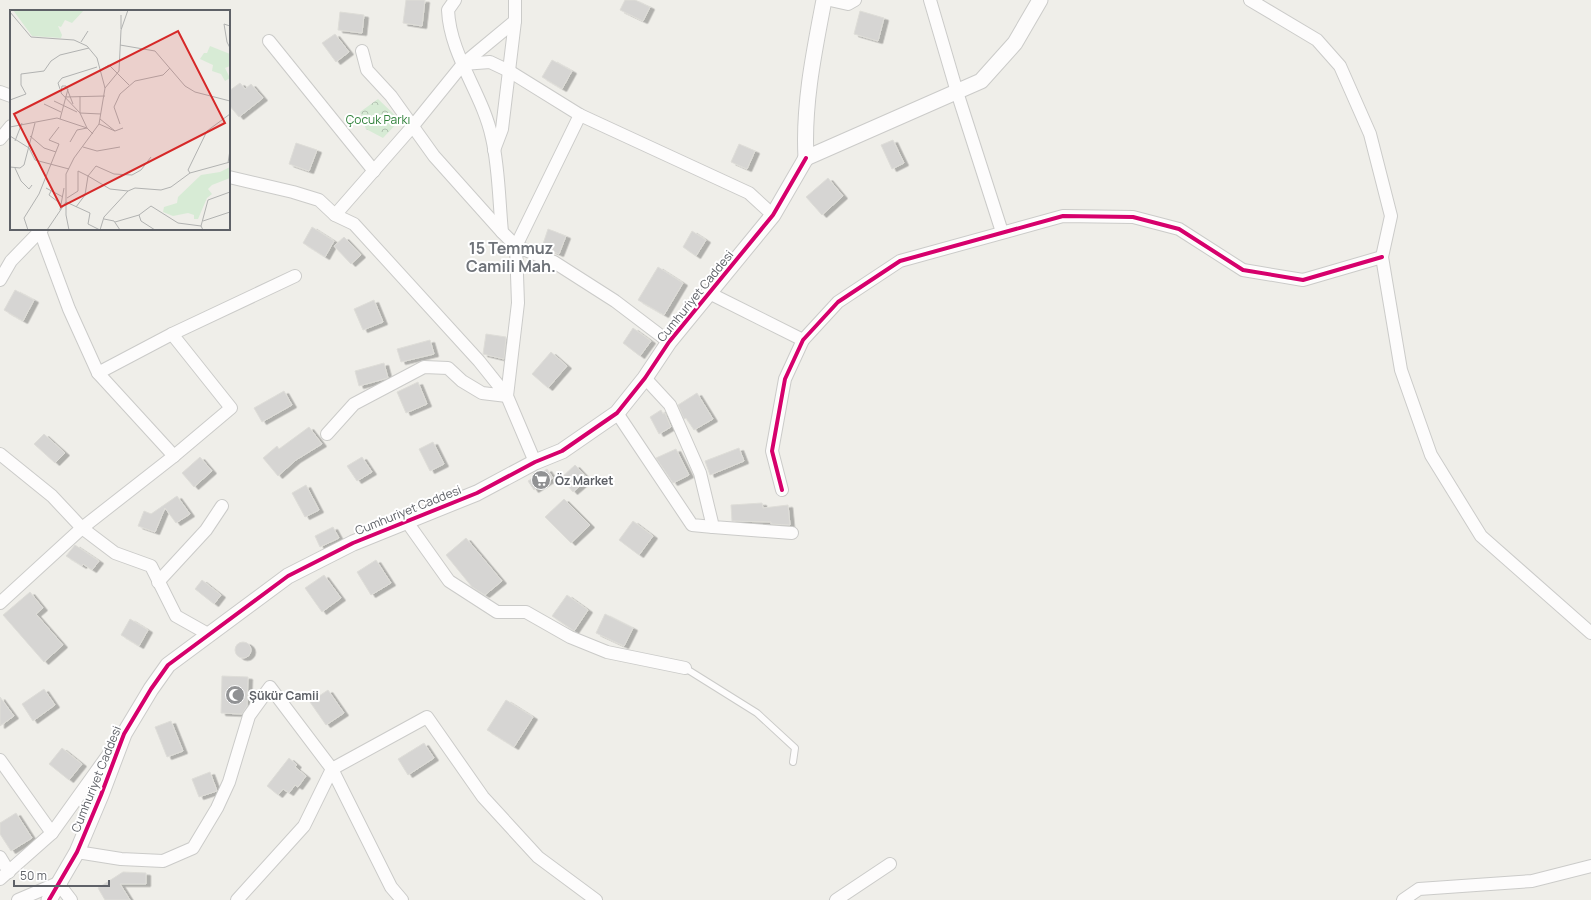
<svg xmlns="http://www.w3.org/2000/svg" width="1591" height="900" viewBox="0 0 1591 900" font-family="Manrope,sans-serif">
<defs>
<pattern id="park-crowns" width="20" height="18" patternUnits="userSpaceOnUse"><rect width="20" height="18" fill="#d7ebd5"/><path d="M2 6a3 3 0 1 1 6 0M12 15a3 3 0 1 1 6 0" fill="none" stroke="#b2c2b1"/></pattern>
<filter id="shadow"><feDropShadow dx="4.5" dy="2.5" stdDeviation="0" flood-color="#0004"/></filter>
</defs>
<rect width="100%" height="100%" fill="#efeee9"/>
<polygon fill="url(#park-crowns)" points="378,99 400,120 383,138 366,129 360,112"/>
<g fill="#d6d5d3" stroke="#deddd8" filter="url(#shadow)">
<polygon points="406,0 425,0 422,26 403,23"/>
<polygon points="625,0 635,0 650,7 643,21 620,10"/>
<polygon points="860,11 884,18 878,41 854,34"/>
<polygon points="340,12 364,15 362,33 338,30"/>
<polygon points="335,34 349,52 336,62 322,43"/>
<polygon points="552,60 572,71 562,89 542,77"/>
<polygon points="240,83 245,89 251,84 263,98 239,117 229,105 229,91"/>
<polygon points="893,140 904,163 892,169 881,145"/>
<polygon points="296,143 317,150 309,171 289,164"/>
<polygon points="739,144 755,151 747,169 731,162"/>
<polygon points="828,178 843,196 822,215 806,197"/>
<polygon points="312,227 334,241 325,257 303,243"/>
<polygon points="548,229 566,236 559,254 542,247"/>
<polygon points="692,231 706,240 696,256 683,247"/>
<polygon points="344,237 361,255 351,264 334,246"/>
<polygon points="658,267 683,283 664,315 638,300"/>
<polygon points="15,290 34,300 23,321 4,310"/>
<polygon points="374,300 383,322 363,330 354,309"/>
<polygon points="633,328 651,341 640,356 623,343"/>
<polygon points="486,334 506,337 504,359 483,354"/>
<polygon points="430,340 434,354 401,362 397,349"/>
<polygon points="551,352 567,366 548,388 532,374"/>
<polygon points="384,363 388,378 359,386 355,371"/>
<polygon points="418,382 427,404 406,413 397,392"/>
<polygon points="284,391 292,405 262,422 254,408"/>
<polygon points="697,393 713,419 694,430 686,418 684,419 678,405"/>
<polygon points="661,410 663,414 665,413 671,427 659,434 650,417"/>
<polygon points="309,427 322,444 296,460 278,476 263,458 277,446 279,449"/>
<polygon points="44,434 65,453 55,463 34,444"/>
<polygon points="433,442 444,464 430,471 419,449"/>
<polygon points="739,448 744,461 710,475 705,461"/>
<polygon points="676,449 689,475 673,483 656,458"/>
<polygon points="200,457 212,471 194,487 182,473"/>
<polygon points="362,457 372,472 357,481 347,466"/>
<polygon points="575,465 588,479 573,492 561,478"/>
<polygon points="547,469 553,478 534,490 528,481"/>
<polygon points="306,485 319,510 305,517 292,493"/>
<polygon points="177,496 190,514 176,523 165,508 155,532 138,526 144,511 151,514"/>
<polygon points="564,499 590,525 571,543 545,517"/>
<polygon points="762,503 763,508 788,505 790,525 771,524 771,522 732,521 731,505"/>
<polygon points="633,521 653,536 639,555 619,540"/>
<polygon points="333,527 339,538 320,547 315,536"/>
<polygon points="466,538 502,581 485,595 472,587 446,555"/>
<polygon points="75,545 99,561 92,570 83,564 82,566 66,556"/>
<polygon points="376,560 391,583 371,595 357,572"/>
<polygon points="324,575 341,598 322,612 305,588"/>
<polygon points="202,580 221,595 214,604 195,589"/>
<polygon points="30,592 43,608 36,614 63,645 44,662 3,615"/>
<polygon points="567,595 588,610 574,631 552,616"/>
<polygon points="605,614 633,628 624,646 596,633"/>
<polygon points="130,619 148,630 139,646 121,635"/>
<circle cx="243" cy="650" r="8"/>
<polygon points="222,676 248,677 247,706 242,714 221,713"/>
<polygon points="44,689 55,705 33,721 22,704"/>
<polygon points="328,690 344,713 326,725 310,702"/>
<polygon points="0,697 14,716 0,726"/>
<polygon points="506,700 533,717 514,747 487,730"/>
<polygon points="171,721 183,751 167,757 155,727"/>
<polygon points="424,743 434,758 408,775 398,759"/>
<polygon points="62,748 82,764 69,780 49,764"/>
<polygon points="289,758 297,765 295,767 306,776 298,787 295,785 289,793 283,789 278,795 267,786"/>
<polygon points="210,772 217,791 199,797 192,779"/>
<polygon points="16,813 32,838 11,851 0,834 0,823"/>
<polygon points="123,872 146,873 146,884 120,884 130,900 105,900 98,888"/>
</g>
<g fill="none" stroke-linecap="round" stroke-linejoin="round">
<g stroke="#cbcbc9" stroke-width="8">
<polyline id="service" points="685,668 757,713 795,748 793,762"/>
</g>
<g stroke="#cbcbc9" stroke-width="14">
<g id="minor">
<path d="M455,0L448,10C450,56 483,94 492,138C499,168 499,202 502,232L516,246L518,303L507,396L535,462"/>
<polyline points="830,0 848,4 855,0"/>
<polyline points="930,0 957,92 1002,232"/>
<polyline points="1250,0 1317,40 1340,66 1370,134 1391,216 1382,257 1401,370 1431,455 1481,536 1591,633"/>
<polyline points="269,41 374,171"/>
<polyline points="362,51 367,70 391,96 434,156 502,232"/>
<polyline points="463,64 490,62 509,71 580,115 749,193 773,215"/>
<polyline points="0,92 11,96"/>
<polyline points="580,115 516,246 554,262 615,301 669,342"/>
<polyline points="0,139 11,126"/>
<polyline points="494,150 502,129 515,21 515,0"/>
<polyline points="229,177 293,192 319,200 335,215 354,224 479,361 507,396 482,393 462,381 448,368 424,367 354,404 327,434"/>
<polyline points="335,215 412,127 463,64 515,21"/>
<polyline points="40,231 69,309 98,373 174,456"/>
<polyline points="0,280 11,261 42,229"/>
<polyline points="709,293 803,340"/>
<polyline points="98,373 172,334"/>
<polyline points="645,378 670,405 700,473 713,527 792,533"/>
<polyline points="617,413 692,525 713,527"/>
<polyline points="0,454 52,496 82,528 115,553 151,566 176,616 208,634"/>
<polyline points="782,490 772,451 785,379 803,340 838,302 900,261 1063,216 1133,217 1179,229 1243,270 1303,280 1382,257"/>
<polyline points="407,522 449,581 497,612 526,612 570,637 607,652 685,668"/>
<polyline points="158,582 206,530 222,506"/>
<polyline points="0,603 82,528 174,456 231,408 172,334 295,276"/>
<polyline points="0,760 52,833"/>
<polyline points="77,852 121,859 163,861 193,848 217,808 229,782 249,716 270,687 332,769 304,826 237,900"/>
<polyline points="0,857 9,872"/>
<polyline points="0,879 52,833 118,741"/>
<polyline points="18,900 58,883 71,900"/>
<polyline points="402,900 391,887 332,769 427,717 483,797 538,857 596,900"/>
<polyline points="836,900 890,864"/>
<polyline points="1403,900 1419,889 1532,881 1591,866"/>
</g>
</g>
<g stroke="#cbcbc9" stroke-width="17">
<g id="tertiary">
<polyline points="806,158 981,81 1015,43 1040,0"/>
<path d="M806,158C803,105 814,52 824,0"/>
<polyline points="49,900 77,852 101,795 124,734 151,689 168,665 288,576 353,543 477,493 535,462 562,451 617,413 645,378 669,342 773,215 806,158"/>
</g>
</g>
<use href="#service" stroke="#fdfcfc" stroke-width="6"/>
<use href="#minor" stroke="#fdfcfc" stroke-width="12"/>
<use href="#tertiary" stroke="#fdfcfc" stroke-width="15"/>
<g stroke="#fff" stroke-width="6">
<g id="cycleway">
<polyline points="782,490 772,451 785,379 803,340 838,302 900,261 1063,216 1133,217 1179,229 1243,270 1303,280 1382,257"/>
<polyline points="49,900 77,852 101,795 124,734 151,689 168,665 288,576 353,543 477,493 535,462 562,451 617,413 645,378 669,342 773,215 806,158"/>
</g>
</g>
<use href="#cycleway" stroke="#d6006c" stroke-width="4"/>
</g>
<defs>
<g id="supermarket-disc" transform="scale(1)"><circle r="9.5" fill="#919294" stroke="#fff"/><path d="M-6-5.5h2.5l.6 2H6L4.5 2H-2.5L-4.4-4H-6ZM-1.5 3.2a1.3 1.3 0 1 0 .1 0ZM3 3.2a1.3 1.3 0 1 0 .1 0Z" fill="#fff"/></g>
<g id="mosque-disc" transform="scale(1)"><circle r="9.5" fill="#919294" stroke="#fff"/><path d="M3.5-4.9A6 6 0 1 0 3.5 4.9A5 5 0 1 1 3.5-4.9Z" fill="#fff"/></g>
</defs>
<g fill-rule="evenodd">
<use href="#supermarket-disc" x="541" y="480"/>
<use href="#mosque-disc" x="235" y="695"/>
</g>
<g text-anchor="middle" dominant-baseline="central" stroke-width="4" stroke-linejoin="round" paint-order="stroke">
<g font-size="12" fill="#31823b" stroke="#fff">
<text x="378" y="119">Çocuk Parkı</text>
</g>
<g font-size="12" fill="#5e6167" stroke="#fff">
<text transform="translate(695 296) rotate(-51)">Cumhuriyet Caddesi</text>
<text transform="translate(408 510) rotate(-22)">Cumhuriyet Caddesi</text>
<text transform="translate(96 779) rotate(-68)">Cumhuriyet Caddesi</text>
</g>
<g font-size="12" font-weight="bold" fill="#5e6167" stroke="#fff" text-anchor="start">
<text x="555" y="480">Öz Market</text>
<text x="249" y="695">Şükür Camii</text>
</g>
<g font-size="16" font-weight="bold" fill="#6f7379" stroke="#fff">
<text x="511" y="248">15 Temmuz<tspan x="511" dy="18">Camili Mah.</tspan></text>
</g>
</g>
<g transform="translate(10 10)">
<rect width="220" height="220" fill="#efeee9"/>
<path d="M3,0H74L62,13L55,10L51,17L48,16L52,25L51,28L22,26ZM200,36L220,44V56L215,58L220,68L215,71L211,64L202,61L203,55L190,49L194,43H197ZM220,157V168L202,175L198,179L202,184L197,188L188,209H184V205L178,203L163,206L153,202L154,197L167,193L168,187L191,165L210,162Z" fill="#d7ebd5"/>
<path fill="none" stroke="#b1b2b1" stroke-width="1" d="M0,2L21,27L64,30L77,36L87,48L95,78L89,114L64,148L56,164V205L59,220M111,5V19M220,16L214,14L217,32L220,38M71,32L78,21M110,35L145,41L175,76L185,82L220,91M89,61L99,55L119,75M95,78L109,61L111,20L118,0M50,79L48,73L52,68L87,57M70,86V103L91,104M55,87L95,86M0,90L16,84L11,75V64L34,61L41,51L50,45L79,38M44,91L67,102M34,94L51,102M63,94L56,76H52L51,83L70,103L77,118L83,124M50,109L58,79M90,109L105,121L113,118M89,114L105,121M110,114L104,97L110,84L125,71L153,65L160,58M0,117L47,108L77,118L67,120L60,132M0,126L19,138L25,150L59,159M20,126L34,138L46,142M5,131L12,113M73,137L87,141L110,137M218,153L220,140M0,157L10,158L14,155L25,113M5,158L11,171L19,179L22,175M180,163L178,160L197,121L220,104M36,178L53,187M41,181L39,185L51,194M118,181L100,179L78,166L86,156L104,164L122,165L131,160L141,147M57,188L68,181V161L78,166L75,185L66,197M50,200L54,178M129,205L131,211L145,220M94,209L104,211L110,220M193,211L220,202M105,212L129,205L141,196L168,213L191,216L193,220M191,216L198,190L220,182M18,220L14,208L29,184L49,134L39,130L49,117M37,220L56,192L80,203L78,214L90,220M90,220L94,207L118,181L125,178L151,180L161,177L180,163L220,152"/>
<path fill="#d62828" fill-opacity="0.15" stroke="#d62828" stroke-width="2" d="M168,21L215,113L51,197L4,104Z"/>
<rect width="220" height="220" fill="none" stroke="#5e6167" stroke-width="2"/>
</g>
<path d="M14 880v6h95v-6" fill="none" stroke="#5e6167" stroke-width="2"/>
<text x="20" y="880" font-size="12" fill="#5e6167" stroke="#ffffff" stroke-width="3" paint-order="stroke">50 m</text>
</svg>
